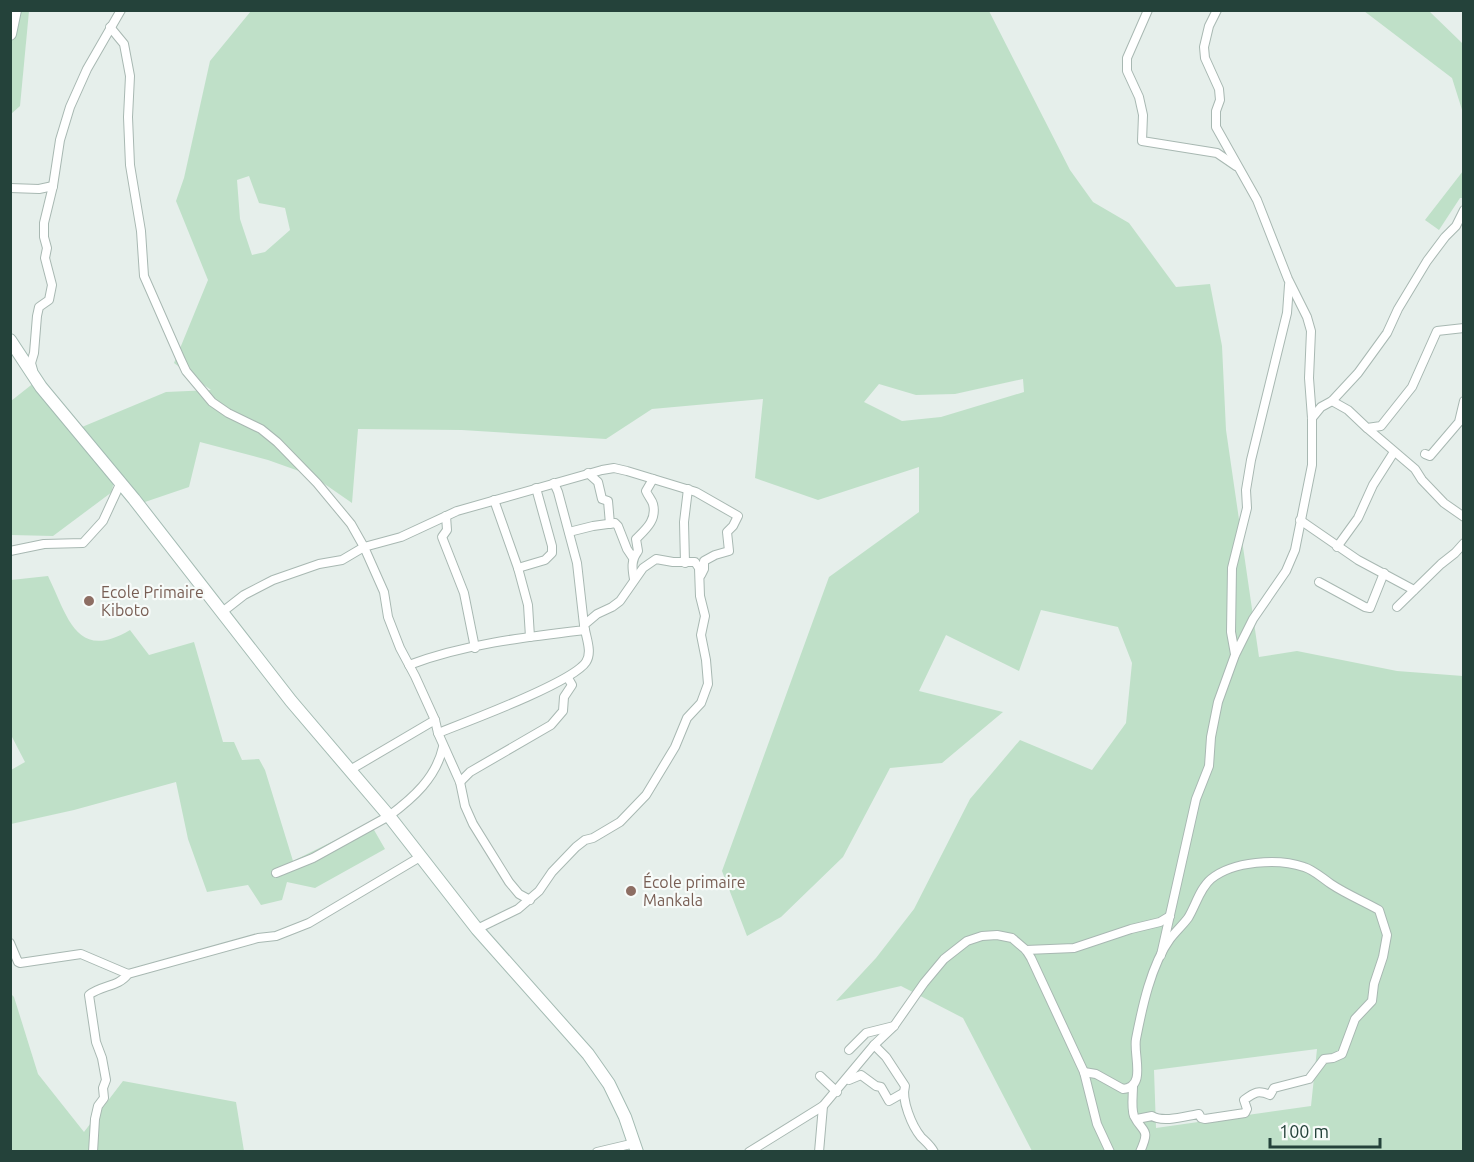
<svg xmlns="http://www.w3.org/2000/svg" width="1474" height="1162" viewBox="0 0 1474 1162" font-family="Ubuntu,sans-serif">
<rect width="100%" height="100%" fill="#e6efeb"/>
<g fill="#bfe0c8" fill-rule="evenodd">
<polygon points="11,11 29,11 20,106 11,114"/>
<path d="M251,11H989L1070,170L1093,202L1129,223L1176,287L1210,284L1222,346L1226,430L1259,657L1297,651L1397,671L1463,676V1151H1032L963,1018L901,986L836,1001L876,958L914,909L970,799L1020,740L1092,770L1126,723L1132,663L1118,627L1041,610L1019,671L946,635L919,691L1003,712L942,763L890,768L843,857L781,917L747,936L722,871L829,577L919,512V467L818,500L755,478L763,399L652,409L606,439L462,430L358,429L352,503L313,476L268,460L200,442L189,487L142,503L82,427L166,392L211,390L174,363L208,280L176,201L184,178L210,61ZM249,176L259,203L285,208L290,230L265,252L252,255L240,219L237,180ZM1023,379L1024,392L941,417L902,421L864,402L879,384L916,395L955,394ZM1317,1049L1311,1106L1156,1128L1154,1070Z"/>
<polygon points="1364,11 1429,11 1462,43 1464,45 1463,113 1452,78"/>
<polygon points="1463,171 1463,198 1460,198 1439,230 1425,220"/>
<polygon points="35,382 114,478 112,492 53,536 11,535 11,401"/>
<path d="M48,576C68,617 76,662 130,630L149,655L194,642L223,742H234L242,760L259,759L265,770L293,861L370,823L385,849L315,888L287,882L282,900L261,905L248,885L207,892L188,839L176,782L74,810L11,824V770L25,762L11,735V580Z"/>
<polygon points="10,993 14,997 38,1074 84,1132 123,1081 236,1102 244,1151 11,1151"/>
</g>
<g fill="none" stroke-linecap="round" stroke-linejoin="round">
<g stroke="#a8b8b2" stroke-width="10">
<g id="street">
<polyline points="1148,10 1127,58 1127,71 1139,97 1143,115 1142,141 1217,153 1236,166"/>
<polyline points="110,27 124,44 130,76 128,117 130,165 141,231 144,276 180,358 186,371 212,402 228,413 261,429 277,442 317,483 351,524 364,547 384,592 388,617 400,648 415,676 435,720 438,733 460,782 465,806 473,824 509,882 519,894 530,900"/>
<polyline points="10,188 39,189 53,186"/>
<polyline points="33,370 31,363 34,353 37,316 39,307 49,300 52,285 45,258 47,248 44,237 44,223 53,186 60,140 70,107 87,69 121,10"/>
<polyline points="1332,401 1348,410 1367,428 1381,426 1412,387 1437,331 1464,328"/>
<polyline points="1312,418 1321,407 1332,401 1358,373 1387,333 1398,309 1427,261 1445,237 1456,226 1464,210"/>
<polyline points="1367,428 1415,469 1422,480 1444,503 1464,517"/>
<polyline points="1425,454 1430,456 1459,422 1464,401"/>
<polyline points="588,473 598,482 602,499 608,501 610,524"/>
<polyline points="554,483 558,492 577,563 584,625"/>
<polyline points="494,500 518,568 528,605 530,637"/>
<polyline points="446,516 447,530 442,537 464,593 475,648"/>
<polyline points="1300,520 1358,560 1414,590"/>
<polyline points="569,532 593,526 615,523 618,526 627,549 633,558"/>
<polyline points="1337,547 1358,518 1373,485 1394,452"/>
<polyline points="10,551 44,544 83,543 103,521 121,482"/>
<polyline points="685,563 684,522 688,489"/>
<polyline points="518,568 545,560 552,553 552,546 536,488"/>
<path d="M634,579C632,568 631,560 638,551L636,539C646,529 657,520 653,504C652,500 648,496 646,491L653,479"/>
<polyline points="1319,582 1365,607 1370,608 1384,573"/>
<polyline points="1397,607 1441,564 1455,553 1464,543"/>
<polyline points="221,613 244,595 273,580 319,564 342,560 364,547 401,537 457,511 602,470 614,468 627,471 696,492 738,516 733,526 727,532 729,551 715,555 704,561 704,569 701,575"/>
<polyline points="1235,654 1231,632 1232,568 1247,508 1246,490 1251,460 1287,313 1289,285"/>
<path d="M409,665C464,644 526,637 585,630L584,625L597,614L612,607L620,601L643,568L656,559L673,562H695L699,568L700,596L705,616L701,635L706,660L708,684L701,703L687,718L675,747L646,795L620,822L593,838L585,840L576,847L552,872L539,891L518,909L477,929"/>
<path d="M438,733C466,722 572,683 586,662C592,653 587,640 585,630"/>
<polyline points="350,770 435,720"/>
<polyline points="460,782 470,772 551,725 563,711 564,697 572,685 568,678"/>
<path d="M276,873L313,858L389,816C413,798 436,778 443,747"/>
<polyline points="10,943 18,962 20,963 81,954 128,974 258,938 276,936 309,923 420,857"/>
<polyline points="1026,950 1074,948 1131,929 1160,922 1170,916"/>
<polyline points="1161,955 1196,799 1209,766 1211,737 1218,702 1235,655 1253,619 1286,571 1295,550 1312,465 1312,418 1309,378 1311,331 1307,317 1288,279 1257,200 1216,127 1216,111 1220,100 1219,89 1205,58 1204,47 1209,26 1217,10"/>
<path d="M874,1045L886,1057L905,1086C901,1100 912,1126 921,1137C926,1142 931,1146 934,1152"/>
<polyline points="849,1050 866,1033 894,1026"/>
<path d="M1084,1072L1096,1074L1123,1089C1147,1087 1133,1055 1136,1039C1142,1008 1151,965 1170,939C1175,932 1182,926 1188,918C1195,907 1200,888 1211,879C1233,861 1278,858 1304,867C1314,870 1322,878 1331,884C1346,894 1363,901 1379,910L1387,935L1383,957L1374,984L1372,1001L1355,1019L1342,1054L1333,1058L1324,1059L1309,1079L1274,1088L1270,1095C1258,1090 1255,1092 1244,1100L1247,1109L1245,1113L1205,1119L1201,1118L1199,1114C1186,1116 1163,1123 1152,1116L1137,1119"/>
<polyline points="820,1076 837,1092"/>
<polyline points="849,1080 861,1075 876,1086 881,1087 889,1101 903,1093"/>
<path d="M1133,1086C1133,1095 1131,1108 1134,1116C1143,1134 1151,1127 1140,1152"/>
<path d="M93,1152L95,1119L98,1106L104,1098L103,1088L106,1080L102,1058L96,1042L89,995C101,985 119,987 128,974"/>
<polyline points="597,1152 635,1143"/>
<polyline points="749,1152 823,1106 874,1045 894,1026 924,983 944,959 967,941 982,936 997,935 1012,938 1026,950 1031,958 1084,1072 1097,1124 1110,1152"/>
<polyline points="819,1152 823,1106"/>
</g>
</g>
<g stroke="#a4bbb3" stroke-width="14">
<g id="secondary">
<polyline points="10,34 15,10"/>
<polyline points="10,340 41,387 134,499 291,701 389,816 477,929 588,1054 609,1084 625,1117 637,1152"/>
</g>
</g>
<use href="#street" stroke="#fff" stroke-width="8"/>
<use href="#secondary" stroke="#fff" stroke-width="12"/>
</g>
<g fill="#8d6e63" stroke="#f7fbf9" stroke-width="2">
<circle cx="89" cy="601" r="6"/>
<circle cx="631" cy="891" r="6"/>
</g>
<g text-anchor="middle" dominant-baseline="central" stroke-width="4.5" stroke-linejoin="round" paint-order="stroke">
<g font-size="16" fill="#785e54" stroke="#f7fbf9" text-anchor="start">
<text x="101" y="592">Ecole Primaire<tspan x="101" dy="18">Kiboto</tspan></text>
<text x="643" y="882">École primaire<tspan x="643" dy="18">Mankala</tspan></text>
</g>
</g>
<rect width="1474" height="1162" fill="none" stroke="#24423a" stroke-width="24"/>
<path d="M1270 1138v9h110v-9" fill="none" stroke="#24423a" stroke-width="3"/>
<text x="1279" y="1138" font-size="18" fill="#24423a" stroke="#f7fbf9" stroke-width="4.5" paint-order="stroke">100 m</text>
</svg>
